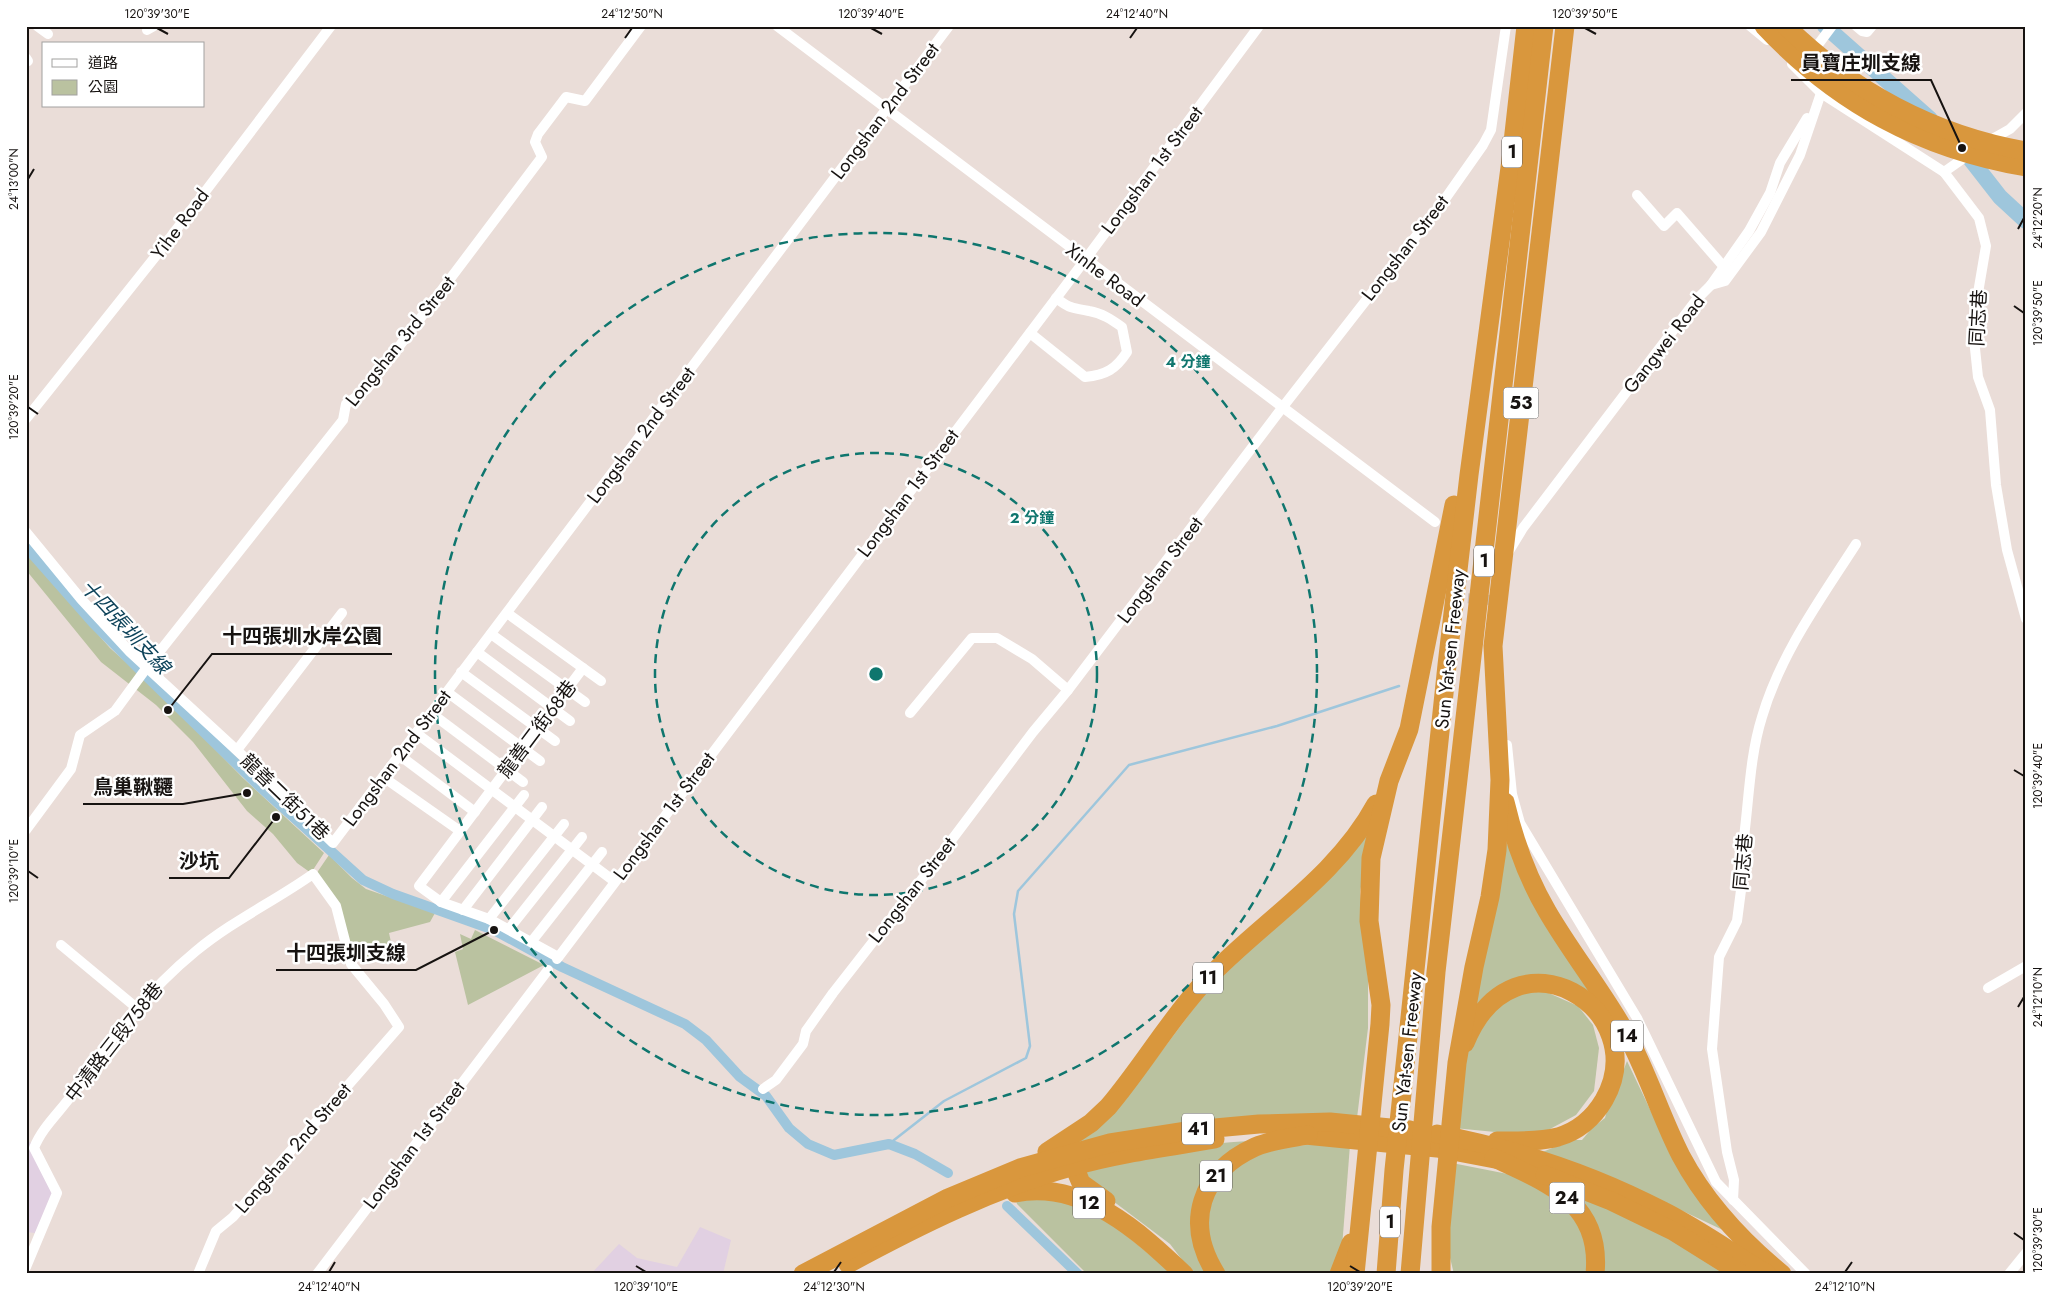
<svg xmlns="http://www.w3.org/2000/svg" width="2052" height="1300" viewBox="0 0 2052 1300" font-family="Jost,'Noto Sans TC',sans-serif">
<rect width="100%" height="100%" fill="#eaddd8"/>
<g fill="#e1d0e2">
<polygon points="26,1139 32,1144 52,1194 35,1233 26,1232"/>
<polygon points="700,1227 731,1240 723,1274 591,1274 619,1244 637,1258 677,1267"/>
</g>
<g fill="#bac2a0">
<polygon points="26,553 110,648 156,689 243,778 324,853 311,873 297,863 273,834 247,811 193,742 156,705 101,662 26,570"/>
<polygon points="1498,828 1594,996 1591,998 1567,983 1528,975 1491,991 1470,1013"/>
<polygon points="1366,835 1370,837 1360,892 1368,979 1368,1028 1357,1118 1071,1147 1143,1076 1218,976"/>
<polygon points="329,855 352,878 366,889 435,913 430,922 389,933 393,951 355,961 338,905 316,874"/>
<polygon points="475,930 544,965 468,1005 455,952 463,949 460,934 471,939"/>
<polygon points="1544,991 1578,1006 1593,1025 1599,1048 1594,1091 1576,1115 1537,1136 1454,1128 1470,1033 1513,995"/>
<polygon points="1627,1061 1677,1166 1725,1231 1632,1187 1540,1153 1572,1140 1582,1140 1592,1128 1605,1118 1619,1064 1624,1069"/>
<path d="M1252,1141L1205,1191L1211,1274H1193L1170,1244L1109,1198L1083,1173C1139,1157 1194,1143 1252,1141Z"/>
<polygon points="1306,1145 1350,1145 1341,1260 1335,1274 1220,1274 1203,1228 1209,1200 1236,1163 1265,1149"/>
<polygon points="1452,1163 1523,1177 1576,1217 1591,1249 1585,1274 1454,1274 1443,1229"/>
<polygon points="1570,1189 1687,1245 1731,1274 1599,1274"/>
<polygon points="1035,1196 1093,1208 1173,1274 1087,1274 1017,1204 1015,1198"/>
</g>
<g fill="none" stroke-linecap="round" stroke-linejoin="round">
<polyline stroke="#9ec6dc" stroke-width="2.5" points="889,1144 944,1101 1026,1058 1030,1046 1014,914 1018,891 1129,765 1277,726 1399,686"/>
<g stroke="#9ec6dc" stroke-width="10">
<polyline points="26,547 93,623 141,671 259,786 363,880 393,894 494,930 562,967 685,1024 706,1040 740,1077 766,1096 789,1128 808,1144 834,1155 889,1144 915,1154 948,1173"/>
<polyline points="1007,1206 1078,1274"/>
</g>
<g stroke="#9ec6dc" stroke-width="16">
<polyline points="1825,26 1930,119"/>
<polyline points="1961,147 2000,197 2026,221"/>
</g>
<polyline stroke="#cabfba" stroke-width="10" stroke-dasharray="10 5" stroke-linecap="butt" points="1453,597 1503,601"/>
<g stroke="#fff" stroke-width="10">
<polyline points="37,26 48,34"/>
<polyline points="777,26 1435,522"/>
<polyline points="1750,26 1767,40"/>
<polyline points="1856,26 1862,31 1867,32 1872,26"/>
<polyline points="147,30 154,26"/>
<polyline points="1811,54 1832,26"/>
<polyline points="26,58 28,61 26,62"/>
<polyline points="1792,64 1821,93 1944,172 1979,218 1986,246 1978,293 1974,339 1978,377 1990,410 1996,485 2007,550 2026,619"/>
<polyline points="1987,142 2010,129 2026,113"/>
<polyline points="1944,172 1971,153"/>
<polyline points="1637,195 1664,226 1677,213 1724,267"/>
<polyline points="1711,285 1749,231 1770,193 1780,163 1807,118"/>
<path d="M1030,333L1085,377C1106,375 1116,369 1127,352L1122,327C1112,320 1102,313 1089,311C1071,307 1072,310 1056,298"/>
<polyline points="26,419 163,247 331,26"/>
<polyline points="26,532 81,599 130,652 243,756 333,843 949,26"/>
<polyline points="1509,551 1523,528 1697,299 1711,285 1725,281 1761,232 1800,155 1821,93"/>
<polyline points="507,613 601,681"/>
<polyline points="491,634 585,702"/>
<polyline points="477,652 570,721"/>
<polyline points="461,672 555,741"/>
<polyline points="447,692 540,761"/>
<polyline points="431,713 523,782"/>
<polyline points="910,713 972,638 997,638 1032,659 1068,690"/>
<polyline points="416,733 614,881"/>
<polyline points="1507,745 1512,794 1520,823 1637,1018 1716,1182 1806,1274"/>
<polyline points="237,750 342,613"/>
<polyline points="399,755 475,812"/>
<polyline points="383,777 460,831"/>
<polyline points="26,830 71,769 80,735 115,711 145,670 343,420 346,404 367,389 542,157 535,142 538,134 566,97 585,101 641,26"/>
<polyline points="441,902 524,795"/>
<polyline points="463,910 542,807"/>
<polyline points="489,919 564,824"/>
<polyline points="509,929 582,837"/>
<polyline points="532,941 602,852"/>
<polyline points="61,945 138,1009"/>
<polyline points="558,957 489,919 441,902 419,886 583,668"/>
<polyline points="557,959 1085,260 1259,26"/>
<polyline points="1988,988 2026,966"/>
<polyline points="763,1089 776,1080 803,1044 806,1031 833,993 929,870 1033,732 1068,690 1282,408 1445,199 1483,145 1491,130 1506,26"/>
<path d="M1733,1200L1734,1180L1727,1152L1712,1049L1719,957L1737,921L1747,844L1744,837C1749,798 1750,755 1762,717C1781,653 1820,600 1856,544"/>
<path d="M26,1267L57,1193L34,1148C42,1127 61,1111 74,1092C109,1041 147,991 196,951C232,921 275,901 313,874L336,906L351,964L384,1004L399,1027L233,1217L216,1231L198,1274"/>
<polyline points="317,1274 548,970"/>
<polyline points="2009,1274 2026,1253"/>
</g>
<g stroke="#d9973d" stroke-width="19">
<path d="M1764,26C1836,103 1921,149 2026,167"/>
<path d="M1786,26C1852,91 1934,135 2026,151"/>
<path d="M1505,802C1514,840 1527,877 1547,911C1572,954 1603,992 1627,1035C1648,1074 1661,1117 1681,1156C1705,1201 1743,1242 1782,1274"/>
<path d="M1465,1043C1515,920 1655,1011 1604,1100C1594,1117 1578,1131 1558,1137C1539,1142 1517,1141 1497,1141"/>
<polyline points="1295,1134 1437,1148 1500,1160"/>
<path d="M1437,1134C1516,1149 1592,1174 1663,1211C1699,1229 1732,1253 1767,1274"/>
<path d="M1047,1152L1091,1123L1108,1107C1142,1067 1169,1020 1205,981C1262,921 1336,878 1376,804"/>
<polyline points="1069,1154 1081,1183 1106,1201"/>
<path d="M1494,1158C1548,1183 1602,1203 1595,1274"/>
<polyline points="1545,1175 1611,1201 1673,1231 1742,1274"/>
<path d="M1015,1193C1082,1179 1140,1232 1184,1274"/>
<path d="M848,1264C920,1225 995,1188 1074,1166C1120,1153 1168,1147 1215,1139"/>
<polyline points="803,1274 948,1198 1020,1168 1110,1143 1193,1130 1259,1124 1330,1122 1410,1130"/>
<path d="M1216,1274C1184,1223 1200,1172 1255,1147C1271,1140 1290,1138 1308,1135"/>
<polyline points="1339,1274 1351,1243"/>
<polyline points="1355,1274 1380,1024 1381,1005 1369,921 1371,858 1389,781 1409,729 1454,505"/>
<polyline points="1386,1274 1394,1170 1447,665 1469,475 1511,160 1526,26"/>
<polyline points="1410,1274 1436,972 1544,26"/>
<polyline points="1441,1274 1441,1227 1457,1063 1474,967 1490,897 1497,850 1500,780 1493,646 1565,26"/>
</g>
</g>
<path fill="none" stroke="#171311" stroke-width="2" d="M157,28L168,34M871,28L882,34M1585,28L1596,34M625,38L632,28M1130,38L1137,28M28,179L34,169M2018,229L2024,218M2014,306L2024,313M28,407L38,414M2014,770L2024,776M28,871L38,878M2018,1007L2024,997M2014,1233L2024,1240M636,1266L646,1272M1350,1266L1360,1272M329,1272L335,1262M834,1272L841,1262M1845,1272L1852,1262"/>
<g fill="none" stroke="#0f766e" stroke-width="2.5" stroke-dasharray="9 6">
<circle cx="876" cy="674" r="221"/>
<circle cx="876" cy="674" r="441"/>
</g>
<g text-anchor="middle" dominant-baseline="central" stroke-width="5" stroke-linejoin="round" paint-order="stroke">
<g fill="#fff" stroke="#5d5a58" stroke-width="1">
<rect x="1502" y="136.5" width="20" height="31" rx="4"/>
<rect x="1503.5" y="387.5" width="35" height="31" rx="4"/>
<rect x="1474" y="545.5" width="20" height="31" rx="4"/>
<rect x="1193" y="962.5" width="30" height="31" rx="4"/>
<rect x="1611" y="1020.5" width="32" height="31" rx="4"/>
<rect x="1182" y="1113.5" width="32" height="31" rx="4"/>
<rect x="1200" y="1160.5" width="32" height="31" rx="4"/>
<rect x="1549.5" y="1182.5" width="35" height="31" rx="4"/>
<rect x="1073" y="1187.5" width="32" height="31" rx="4"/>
<rect x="1380" y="1206.5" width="20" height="31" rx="4"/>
</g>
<g font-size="18" font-weight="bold" fill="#171311">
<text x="1512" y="152">1</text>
<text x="1521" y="403">53</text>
<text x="1484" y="561">1</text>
<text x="1208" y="978">11</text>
<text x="1627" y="1036">14</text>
<text x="1198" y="1129">41</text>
<text x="1216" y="1176">21</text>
<text x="1567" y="1198">24</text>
<text x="1089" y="1203">12</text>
<text x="1390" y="1222">1</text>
</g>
<g font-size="19" fill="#171311" stroke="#fff">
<text transform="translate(885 111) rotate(-53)">Longshan 2nd Street</text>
<text transform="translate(1152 170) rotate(-53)">Longshan 1st Street</text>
<text transform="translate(180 224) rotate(-53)">Yihe Road</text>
<text transform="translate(1405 248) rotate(-52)">Longshan Street</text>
<text transform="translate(1105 275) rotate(37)">Xinhe Road</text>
<text transform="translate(1978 318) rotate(-87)">同志巷</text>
<text transform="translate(400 341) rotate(-51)">Longshan 3rd Street</text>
<text transform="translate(1664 344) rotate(-52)">Gangwei Road</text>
<text transform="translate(641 435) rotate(-53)">Longshan 2nd Street</text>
<text transform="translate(908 493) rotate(-53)">Longshan 1st Street</text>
<text transform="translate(1160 570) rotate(-53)">Longshan Street</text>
<text transform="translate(1450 649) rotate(-84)">Sun Yat-sen Freeway</text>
<text transform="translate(537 729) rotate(-53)">龍善二街68巷</text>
<text transform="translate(397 758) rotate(-53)">Longshan 2nd Street</text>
<text transform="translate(285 797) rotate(44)">龍善二街51巷</text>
<text transform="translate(664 816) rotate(-53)">Longshan 1st Street</text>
<text transform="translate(1743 862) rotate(-85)">同志巷</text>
<text transform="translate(912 890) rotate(-52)">Longshan Street</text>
<text transform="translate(114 1042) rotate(-52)">中清路三段758巷</text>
<text transform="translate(1407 1052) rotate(-84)">Sun Yat-sen Freeway</text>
<text transform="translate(414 1145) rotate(-53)">Longshan 1st Street</text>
<text transform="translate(293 1148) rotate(-49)">Longshan 2nd Street</text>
</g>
<g font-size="20" font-style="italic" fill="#0e435a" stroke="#fff">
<text transform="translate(125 627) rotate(47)">十四張圳支線</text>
</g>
</g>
<circle cx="876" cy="674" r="8" fill="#0f766e" stroke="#fff" stroke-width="2.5"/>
<g font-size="15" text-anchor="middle" font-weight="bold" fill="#0f766e" stroke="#fff" stroke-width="5" stroke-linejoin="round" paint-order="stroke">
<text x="1188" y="367">4 分鐘</text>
<text x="1032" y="523">2 分鐘</text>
</g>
<path fill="none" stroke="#171311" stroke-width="2" d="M1962 148L1931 80H1791M168 710L212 654H392M247 793L183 804H83M276 817L229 878H169M494 930L416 970H276"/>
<g fill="#171311" stroke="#fff" stroke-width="2">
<circle cx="1962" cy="148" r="5"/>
<circle cx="168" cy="710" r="5"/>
<circle cx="247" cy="793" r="5"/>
<circle cx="276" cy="817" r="5"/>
<circle cx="494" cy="930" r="5"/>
</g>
<g font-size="20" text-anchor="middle" font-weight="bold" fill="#171311" stroke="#fff" stroke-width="5" stroke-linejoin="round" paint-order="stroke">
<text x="1861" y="70">員寶庄圳支線</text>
<text x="302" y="643">十四張圳水岸公園</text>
<text x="133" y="794">鳥巢鞦韆</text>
<text x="199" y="868">沙坑</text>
<text x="346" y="960">十四張圳支線</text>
</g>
<rect width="2052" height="1300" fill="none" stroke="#ffffff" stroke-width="55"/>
<rect x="42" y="42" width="162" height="65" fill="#ffffff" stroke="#a2a1a0"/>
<rect x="52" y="59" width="25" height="8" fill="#ffffff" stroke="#a2a1a0"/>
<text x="88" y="68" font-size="15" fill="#171311">道路</text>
<rect x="52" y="80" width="25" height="15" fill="#bac2a0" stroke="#a2a1a0"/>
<text x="88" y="92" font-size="15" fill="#171311">公園</text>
<rect x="28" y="28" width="1996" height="1244" fill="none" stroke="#171311" stroke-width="2"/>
<g font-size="12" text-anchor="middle" fill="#171311">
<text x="157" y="18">120°39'30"E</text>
<text x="632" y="18">24°12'50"N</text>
<text x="871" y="18">120°39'40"E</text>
<text x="1137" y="18">24°12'40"N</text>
<text x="1585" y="18">120°39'50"E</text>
<text transform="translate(14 179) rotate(-90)" y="4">24°13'00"N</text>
<text transform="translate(2038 218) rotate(-90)" y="4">24°12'20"N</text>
<text transform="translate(2038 313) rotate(-90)" y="4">120°39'50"E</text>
<text transform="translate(14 407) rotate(-90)" y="4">120°39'20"E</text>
<text transform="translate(2038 776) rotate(-90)" y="4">120°39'40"E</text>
<text transform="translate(14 871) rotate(-90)" y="4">120°39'10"E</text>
<text transform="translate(2038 997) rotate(-90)" y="4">24°12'10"N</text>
<text transform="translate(2038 1240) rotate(-90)" y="4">120°39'30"E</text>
<text x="329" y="1291">24°12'40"N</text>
<text x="646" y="1291">120°39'10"E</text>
<text x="834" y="1291">24°12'30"N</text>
<text x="1360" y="1291">120°39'20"E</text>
<text x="1845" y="1291">24°12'10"N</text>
</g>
</svg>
